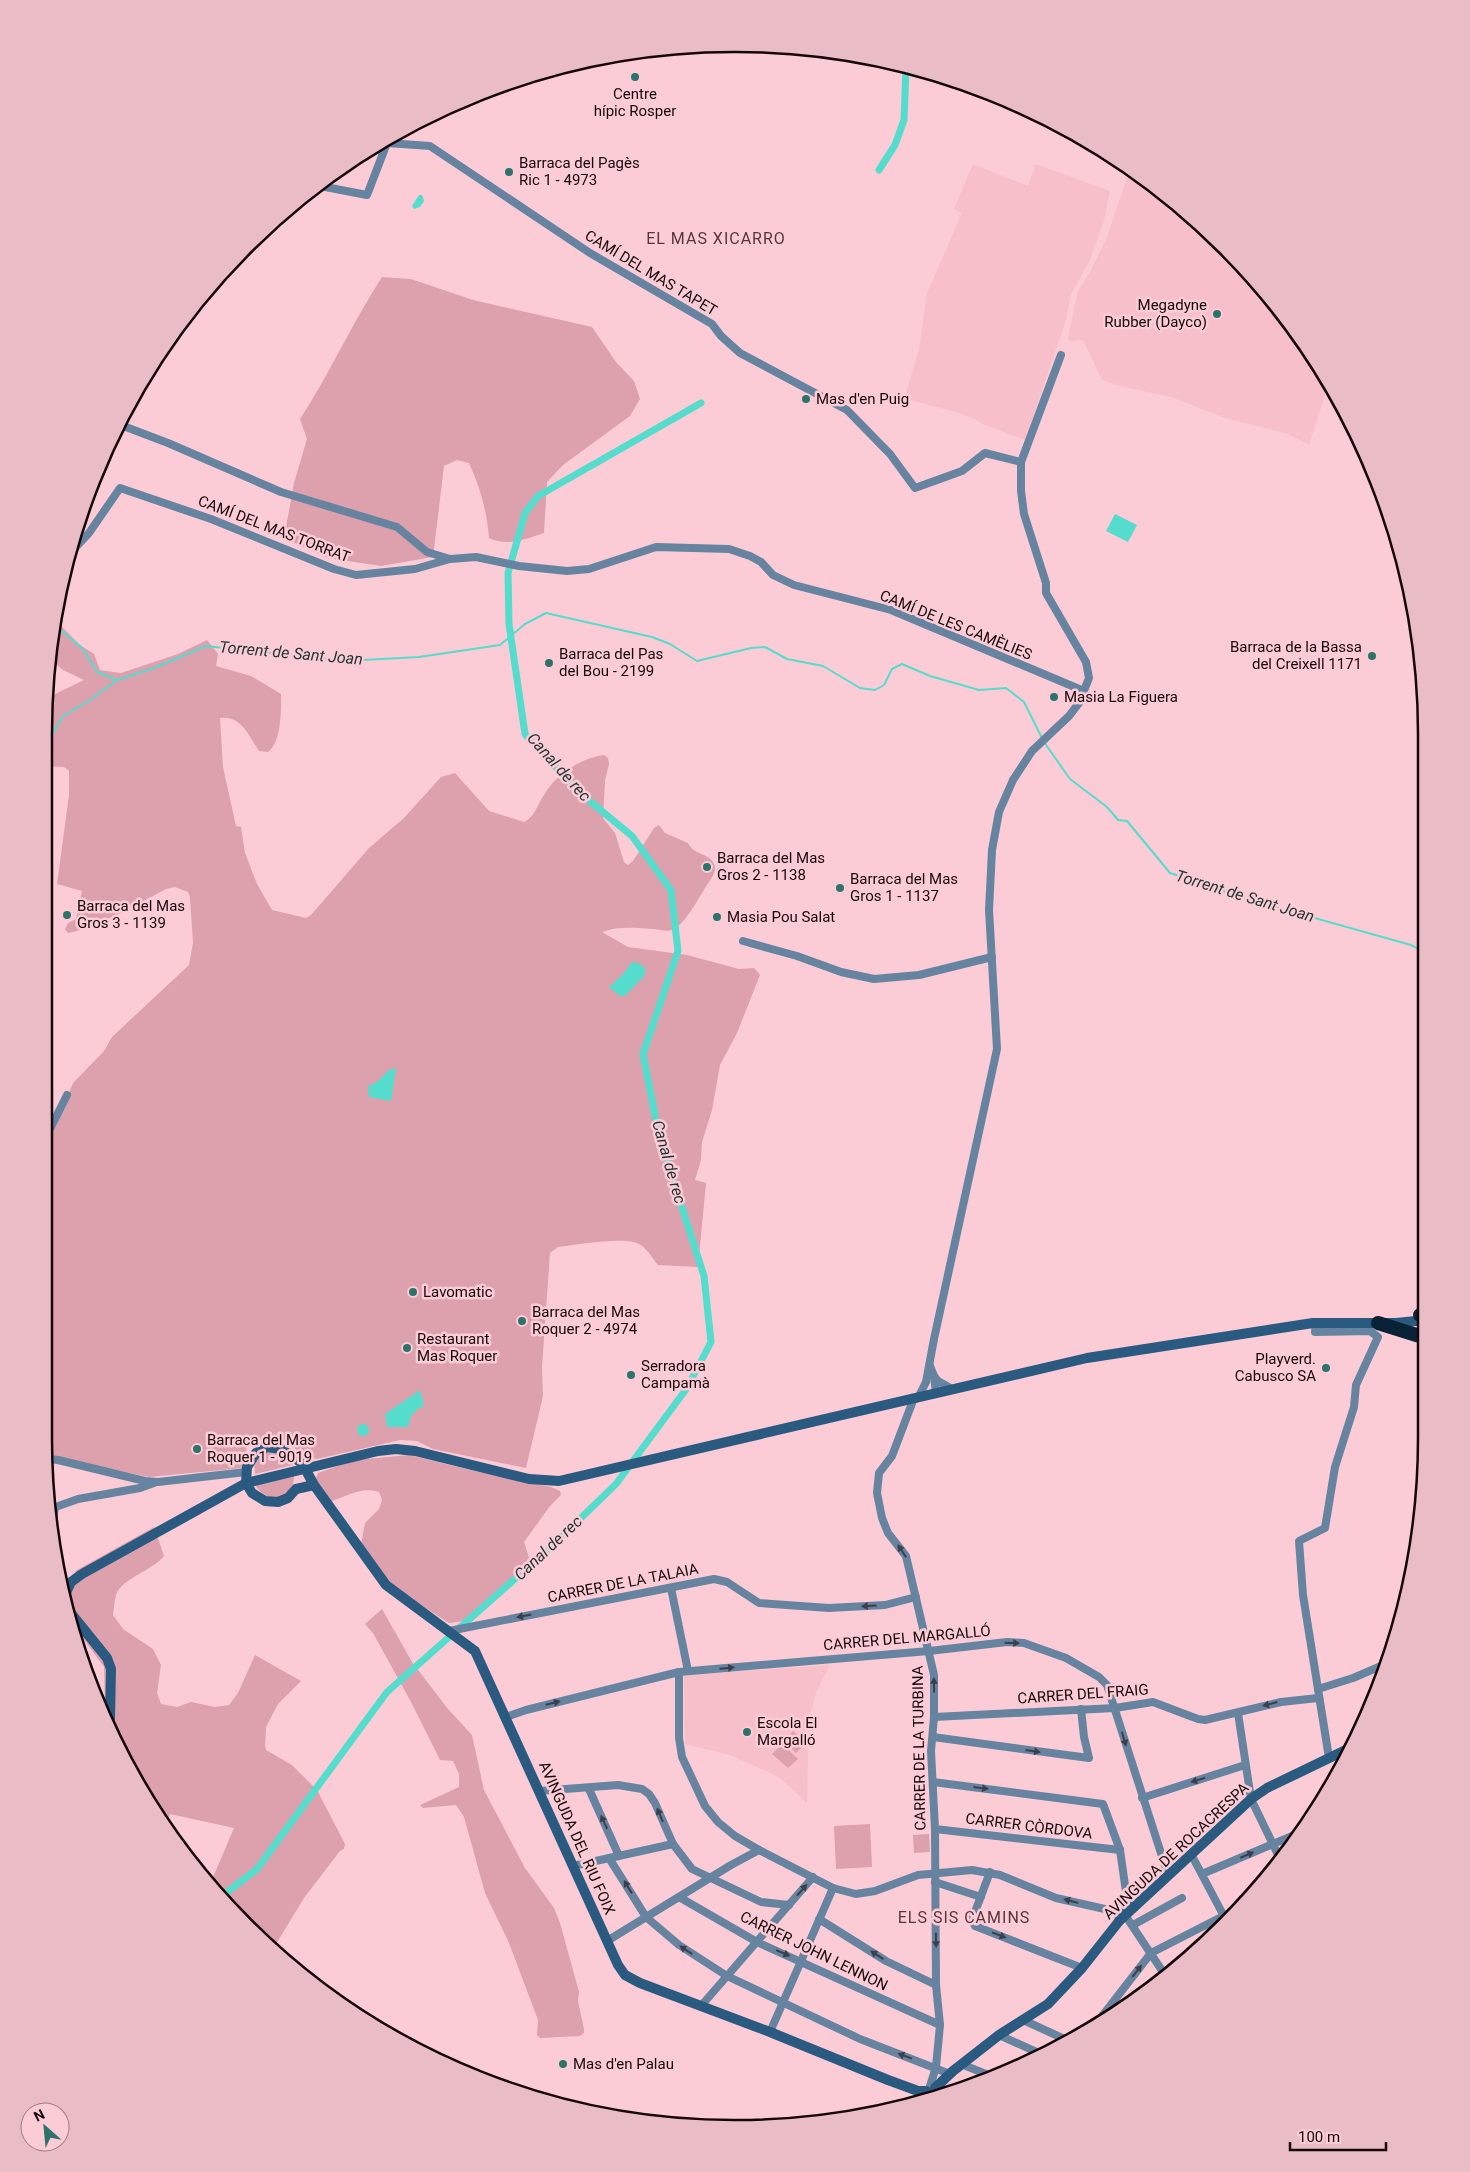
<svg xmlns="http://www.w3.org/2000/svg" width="1470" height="2172" viewBox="0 0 1470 2172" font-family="Roboto,sans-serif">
<rect width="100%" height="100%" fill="#fcccd6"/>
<g fill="#f7bfca">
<polygon points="973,164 1028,186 1036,164 1110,191 1104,221 1090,260 1071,295 1066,320 1025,440 982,424 978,421 959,413 907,399 904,400 919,349 927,293 962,213 954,209"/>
<polygon points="1130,169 1224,246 1310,351 1328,386 1309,445 1285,433 1225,418 1171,397 1124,387 1102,380 1083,340 1070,341 1068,338 1078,291 1091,270 1107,237"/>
<polygon points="830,1665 816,1693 809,1720 807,1803 779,1777 730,1755 685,1744 684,1675"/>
</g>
<g fill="#dda0ad">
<path d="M382,277L411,279L473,300L592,327L616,362L634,381L640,399L630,416L563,465L547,482L544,533C526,539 507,547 489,538C487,511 480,487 469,463L457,460L444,466L433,557L381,566L328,558L284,538L294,483L307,439L300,419C330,373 352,323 382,277Z"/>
<path d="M55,620L80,645L94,654L100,670L121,673L178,654L207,640L218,654L216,666L251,676L281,694C281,709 282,742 268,752L259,751C249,736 241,715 220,718L223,767L236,826L241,827L245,853L257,884L272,910L306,918L311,915L369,848L404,818L441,777L455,773L489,811L524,822C535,817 537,805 544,795C556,774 581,758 604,755L608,758L609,764L605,780L603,818L615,833L624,862L628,865L633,861L654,828L659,825L665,833L688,843C693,855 710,853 714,864C718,872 709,881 705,888C699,898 683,927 672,930C666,932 658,929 652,929C636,928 618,926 602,932L628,947L687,955L739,969L754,968L760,975L737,1033L720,1065L712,1110L702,1142L701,1160L695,1180L706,1183L698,1267L658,1265C652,1258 646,1246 637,1243C620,1237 577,1245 558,1247L550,1253L542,1368L543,1396L526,1468L433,1449L417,1441L400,1440L317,1459L304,1457L287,1441L279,1437H267L247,1447L242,1468L149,1477L49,1456L47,1145L73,1083L104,1051L112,1037L189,965L193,943L190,897L188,892L175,887L166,889L127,910L85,929L68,933L65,929L68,923L76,919L82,891L57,884L69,795V771L64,767L44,766V729L49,720L51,705L47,704V698L84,680L63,670L51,660Z"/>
<polygon points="276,1451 286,1455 293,1465 255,1474 254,1461 260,1454"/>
<path d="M409,1455L470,1470L551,1487L560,1491L561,1495L550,1506L524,1542L531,1564L472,1620L449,1623L391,1586L361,1544L365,1523L379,1509L382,1500L379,1492C361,1486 348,1496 331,1501L315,1481L318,1473L355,1460Z"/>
<path d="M294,1476C294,1502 268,1505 255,1485Z"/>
<path d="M154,1527L164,1556C152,1571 122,1578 116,1595C114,1601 114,1609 113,1615L123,1629L153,1649L161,1665L157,1693L161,1704L177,1707L191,1702L215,1707L229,1705L238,1693L255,1655L301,1681L278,1704L266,1727L265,1745L266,1750L292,1765L317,1790L345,1844L344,1849L340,1851L304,1898L273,1949L246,1926L211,1882L234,1828L170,1814L166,1828L160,1821L105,1709L104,1667L72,1623L63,1586L77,1570Z"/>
<polygon points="382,1609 412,1662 448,1709 472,1735 484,1790 525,1868 554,1908 560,1923 579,1992 578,2001 584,2029 584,2033 580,2036 540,2038 537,2035 538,2020 509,1943 485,1893 464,1817 456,1805 423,1808 420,1805 459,1787 459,1774 453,1761 440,1760 411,1702 373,1633 365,1624"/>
<polygon points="793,1731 806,1743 796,1753 784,1741"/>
<polygon points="782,1744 798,1759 788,1768 772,1754"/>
<polygon points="870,1824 872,1867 836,1869 834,1826"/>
<polygon points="929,1834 930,1852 914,1853 913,1835"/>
</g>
<g fill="#54dccd">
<polygon points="419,195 422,195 424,201 420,207 414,209 412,206"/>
<polygon points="1115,514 1137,525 1128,542 1106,531"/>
<polygon points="632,962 638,963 645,968 645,975 625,996 620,996 609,987 623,974"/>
<path d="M396,1068L391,1101L369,1097L368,1086C382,1083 384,1069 396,1068Z"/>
<polygon points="420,1390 424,1406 417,1409 414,1414 412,1413 408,1427 387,1427 385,1414"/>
<circle cx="363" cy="1430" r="6"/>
</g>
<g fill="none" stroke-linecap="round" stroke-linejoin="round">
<g stroke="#54dccd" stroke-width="2">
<polyline points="1377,488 1379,489"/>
<polyline points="55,625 83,649 97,672 117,680 154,668 206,646 345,661 419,657 500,645 525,624 546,613 652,637 670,644 697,661 751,648 765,647 787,659 823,666 860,688 875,690 884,685 892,669 902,664 930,676 979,690 1006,688 1024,702 1042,738"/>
<polyline points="1044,742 1070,779 1107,807 1118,820 1127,821 1170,873 1240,897 1411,945 1426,953"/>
<polyline points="44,748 63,716 90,700 117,680"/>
</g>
<g stroke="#54dccd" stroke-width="7">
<polyline points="879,170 895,145 904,120 906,68"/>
<polyline points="222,1896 257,1869 387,1692 551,1547 616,1484 687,1388 711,1342 704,1276 659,1136 643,1054 678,951 671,890 632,836 580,793 525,734 509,624 508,573 525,513 538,496 701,403"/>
</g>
<g stroke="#66849f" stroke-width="8">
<polyline points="320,186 367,195 387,143 430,146 590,253 712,324 721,336 740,353 847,410 890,454 915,488 962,471 985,453 1021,462"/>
<polyline points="118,424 168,443 281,492 397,527 427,552 450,559 476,557 519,566 567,571 589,569 656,547 729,549 750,556 761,562 773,575 794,585 891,610 1084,691"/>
<polyline points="74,549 89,533 120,488 211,519 334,569 356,575 415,569 450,559"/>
<polyline points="743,941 797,956 841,972 874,979 919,975 992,957"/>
<polyline points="47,1135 67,1095"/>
<polyline points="1316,1323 1315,1332 1370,1331 1378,1337 1356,1385 1354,1407 1335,1467 1325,1528 1299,1541 1303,1595 1329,1758"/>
<polyline points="930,1366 934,1376 936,1393"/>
<polyline points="934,1376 938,1381 952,1389"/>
<polyline points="919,1396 926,1382 934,1339 997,1049 989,910 992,850 999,812 1013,780 1032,751 1069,716 1079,703 1089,678 1086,662 1046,593 1046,583 1024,514 1021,491 1021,462 1061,355"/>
<polyline points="914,1398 892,1456 879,1473 877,1493 882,1518 888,1533 906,1556 934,1675 934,1717 931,1751 935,1829 936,1985 940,2025 936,2067 930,2086"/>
<polyline points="49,1459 58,1460 145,1481 158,1482 246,1472"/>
<polyline points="50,1509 78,1499 140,1488 154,1483"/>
<polyline points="51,1533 55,1507"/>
<polyline points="671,1588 688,1671"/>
<polyline points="449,1631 714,1579 727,1582 759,1603 829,1608 885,1605 916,1597"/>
<polyline points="679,1672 679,1738 682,1757 705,1806 718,1822 735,1836 759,1850 833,1888 856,1894 875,1891 918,1875 972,1870 1000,1875 1056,1898 1118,1912"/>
<polyline points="1318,1689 1353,1678 1381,1666"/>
<polyline points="1238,1713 1251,1799 1281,1861"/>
<polyline points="506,1717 526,1710 679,1672 929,1651 1007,1642 1024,1643 1066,1658 1099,1677 1107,1685 1168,1875"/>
<polyline points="934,1717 1115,1708 1153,1702 1198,1719 1205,1720 1281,1702 1318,1698"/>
<polyline points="933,1737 1089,1758 1084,1737 1081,1709"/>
<polyline points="933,1782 1103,1804 1120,1850 1128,1906"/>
<polyline points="589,1789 619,1856"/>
<polyline points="539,1791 618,1785 642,1789 649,1794 655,1803 673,1844 692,1869 761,1902 789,1905"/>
<polyline points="1142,1798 1245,1765"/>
<polyline points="935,1829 1120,1850"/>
<polyline points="1191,1854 1227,1922"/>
<polyline points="609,1858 646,1917 679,1945 727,1976 860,2039 950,2074"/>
<polyline points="573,1866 673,1844"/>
<polyline points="990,1872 972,1920 975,1926 1082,1968"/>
<polyline points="1202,1874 1299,1833"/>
<polyline points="935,1882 981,1897"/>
<polyline points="679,1897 757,1942 940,2025"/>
<polyline points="1125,1915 1163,1972"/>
<polyline points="819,1919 886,1961 936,1985"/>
<polyline points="1133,1925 1182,1898"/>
<polyline points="607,1941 731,1865 759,1850"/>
<polyline points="701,2006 813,1877"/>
<polyline points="1023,2020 1069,2041"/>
<polyline points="1096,2024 1151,1953 1239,1908"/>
<polyline points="770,2032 833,1888"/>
<polyline points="999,2035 1041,2054"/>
<polyline points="963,2063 966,2066 991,2076"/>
<polyline points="936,2089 943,2095"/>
<polyline points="933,2095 936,2097"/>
</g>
<g stroke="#2b5a80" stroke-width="10">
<polyline points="314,1485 296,1489 288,1498 278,1502 265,1501 252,1493 246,1483 247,1467 256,1453 267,1447 281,1449 302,1463 314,1485 386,1585 475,1651 618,1965 625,1975 640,1983 770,2032 888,2080 918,2091 926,2091"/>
<polyline points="65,1595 71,1582 82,1574 246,1483 378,1451 396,1449 415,1451 529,1479 559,1481 1087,1358 1313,1323 1396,1323 1426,1320"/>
<polyline points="69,1611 107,1658 111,1669 110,1719"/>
<polyline points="1120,1920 1119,1909 1123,1907 1134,1907"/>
<polyline points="935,2088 953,2071 999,2035 1048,2004 1082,1968 1120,1920 1251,1799 1267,1788 1352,1747"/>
</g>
<g stroke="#0a2236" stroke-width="14">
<polyline points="1420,1315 1426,1312"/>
<polyline points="1378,1323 1426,1338"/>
</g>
</g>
<defs><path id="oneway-solid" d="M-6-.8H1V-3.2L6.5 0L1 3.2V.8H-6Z" transform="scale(1.25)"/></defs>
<g fill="#393f4d">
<use href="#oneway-solid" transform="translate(902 1551) rotate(-124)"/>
<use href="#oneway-solid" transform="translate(869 1606) rotate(177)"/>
<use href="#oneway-solid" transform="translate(524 1616) rotate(169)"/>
<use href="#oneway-solid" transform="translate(1012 1643) rotate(1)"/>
<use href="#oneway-solid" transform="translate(727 1668) rotate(-5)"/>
<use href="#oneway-solid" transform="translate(934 1685) rotate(-91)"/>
<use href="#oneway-solid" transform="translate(553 1703) rotate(-14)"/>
<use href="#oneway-solid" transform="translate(1270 1704) rotate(165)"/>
<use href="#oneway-solid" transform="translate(1124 1739) rotate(73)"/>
<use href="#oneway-solid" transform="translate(1033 1751) rotate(8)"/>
<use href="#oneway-solid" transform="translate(1198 1780) rotate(162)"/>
<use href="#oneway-solid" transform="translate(981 1788) rotate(7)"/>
<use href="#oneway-solid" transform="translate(660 1815) rotate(-113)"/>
<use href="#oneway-solid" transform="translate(604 1822) rotate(-115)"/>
<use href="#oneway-solid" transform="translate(1247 1855) rotate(-23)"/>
<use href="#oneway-solid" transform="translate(628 1887) rotate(-122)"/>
<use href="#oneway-solid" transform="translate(802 1890) rotate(-49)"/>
<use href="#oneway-solid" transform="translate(1071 1901) rotate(-165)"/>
<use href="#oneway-solid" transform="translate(999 1935) rotate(21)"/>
<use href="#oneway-solid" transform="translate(936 1940) rotate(89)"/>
<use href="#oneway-solid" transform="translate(686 1950) rotate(-147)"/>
<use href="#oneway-solid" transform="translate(783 1953) rotate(23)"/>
<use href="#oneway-solid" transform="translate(877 1955) rotate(-147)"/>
<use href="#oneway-solid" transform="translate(1137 1971) rotate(-52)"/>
<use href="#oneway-solid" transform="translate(905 2056) rotate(-160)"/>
</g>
<g fill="#2b736b" stroke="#fcccd6" stroke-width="2">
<circle cx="635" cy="77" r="5"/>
<circle cx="509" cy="172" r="5"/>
<circle cx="1217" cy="314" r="5"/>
<circle cx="806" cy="399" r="5"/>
<circle cx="1372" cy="656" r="5"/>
<circle cx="549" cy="663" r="5"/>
<circle cx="1054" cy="697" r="5"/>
<circle cx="707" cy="867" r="5"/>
<circle cx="840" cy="888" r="5"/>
<circle cx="67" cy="915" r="5"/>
<circle cx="717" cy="917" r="5"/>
<circle cx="413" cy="1292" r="5"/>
<circle cx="522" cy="1321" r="5"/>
<circle cx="407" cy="1348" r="5"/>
<circle cx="1326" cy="1368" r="5"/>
<circle cx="631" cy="1375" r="5"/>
<circle cx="197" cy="1449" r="5"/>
<circle cx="747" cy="1732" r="5"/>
<circle cx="563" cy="2064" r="5"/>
</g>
<g text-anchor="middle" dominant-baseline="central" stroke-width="5" stroke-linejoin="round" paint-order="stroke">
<g font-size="15" fill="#15070a" stroke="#fcccd6" text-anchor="start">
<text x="635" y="94" text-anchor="middle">Centre<tspan x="635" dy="17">hípic Rosper</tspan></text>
<text x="519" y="163">Barraca del Pagès<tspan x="519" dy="17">Ric 1 - 4973</tspan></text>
<text x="1207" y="305" text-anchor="end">Megadyne<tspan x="1207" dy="17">Rubber (Dayco)</tspan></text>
<text x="816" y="399">Mas d'en Puig</text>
<text x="1362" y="647" text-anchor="end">Barraca de la Bassa<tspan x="1362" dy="17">del Creixell 1171</tspan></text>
<text x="559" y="654">Barraca del Pas<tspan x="559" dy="17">del Bou - 2199</tspan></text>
<text x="1064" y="697">Masia La Figuera</text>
<text x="717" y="858">Barraca del Mas<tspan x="717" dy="17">Gros 2 - 1138</tspan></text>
<text x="850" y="879">Barraca del Mas<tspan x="850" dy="17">Gros 1 - 1137</tspan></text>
<text x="77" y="906">Barraca del Mas<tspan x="77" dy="17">Gros 3 - 1139</tspan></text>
<text x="727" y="917">Masia Pou Salat</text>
<text x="423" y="1292">Lavomatic</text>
<text x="532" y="1312">Barraca del Mas<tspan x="532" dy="17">Roquer 2 - 4974</tspan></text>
<text x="417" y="1339">Restaurant<tspan x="417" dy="17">Mas Roquer</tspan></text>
<text x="1316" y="1359" text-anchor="end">Playverd.<tspan x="1316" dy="17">Cabusco SA</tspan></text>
<text x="641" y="1366">Serradora<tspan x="641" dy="17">Campamà</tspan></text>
<text x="207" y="1440">Barraca del Mas<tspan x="207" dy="17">Roquer 1 - 9019</tspan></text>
<text x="757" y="1723">Escola El<tspan x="757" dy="17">Margalló</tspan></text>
<text x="573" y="2064">Mas d'en Palau</text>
</g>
<g font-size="15" fill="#15070a" stroke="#fcccd6">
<text transform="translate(651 273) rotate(31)">CAMÍ DEL MAS TAPET</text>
<text transform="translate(274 529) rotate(21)">CAMÍ DEL MAS TORRAT</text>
<text transform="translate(956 625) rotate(22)">CAMÍ DE LES CAMÈLIES</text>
<text transform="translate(623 1583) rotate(-11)">CARRER DE LA TALAIA</text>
<text transform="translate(907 1638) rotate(-5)">CARRER DEL MARGALLÓ</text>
<text transform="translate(1083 1694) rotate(-4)">CARRER DEL FRAIG</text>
<text transform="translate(919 1748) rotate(-91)">CARRER DE LA TURBINA</text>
<text transform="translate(1029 1826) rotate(7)">CARRER CÒRDOVA</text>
<text transform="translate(577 1838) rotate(66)">AVINGUDA DEL RIU FOIX</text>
<text transform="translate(1176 1851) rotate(-43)">AVINGUDA DE ROCACRESPA</text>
<text transform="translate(814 1951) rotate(26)">CARRER JOHN LENNON</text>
</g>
<g font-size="16" letter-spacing="1" fill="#5a343d" stroke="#fcccd6">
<text x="716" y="238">EL MAS XICARRO</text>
<text x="964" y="1917">ELS SIS CAMINS</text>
</g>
<g font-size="16" font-style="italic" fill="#1c3330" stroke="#fcccd6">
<text transform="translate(291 653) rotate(5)">Torrent de Sant Joan</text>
<text transform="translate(559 767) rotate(48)">Canal de rec</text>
<text transform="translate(1245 896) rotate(17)">Torrent de Sant Joan</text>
<text transform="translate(669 1162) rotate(74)">Canal de rec</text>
<text transform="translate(548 1548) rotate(-43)">Canal de rec</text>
</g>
</g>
<path d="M0 0H1470V2172H0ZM734 52H736A682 682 0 0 1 1418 734V1438A682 682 0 0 1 736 2120H734A682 682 0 0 1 52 1438V734A682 682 0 0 1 734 52Z" fill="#eabcc6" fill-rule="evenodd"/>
<path fill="none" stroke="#15070a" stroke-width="2.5" d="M734 52H736A682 682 0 0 1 1418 734V1438A682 682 0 0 1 736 2120H734A682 682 0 0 1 52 1438V734A682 682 0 0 1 734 52Z"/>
<g transform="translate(45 2127) rotate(333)"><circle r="24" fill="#fcccd6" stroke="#a07d84"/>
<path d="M0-4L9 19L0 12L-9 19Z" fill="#2b736b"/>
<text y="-8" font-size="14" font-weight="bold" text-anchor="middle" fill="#15070a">N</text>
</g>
<path d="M1290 2142v8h96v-8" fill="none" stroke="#15070a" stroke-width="2.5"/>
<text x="1298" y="2142" font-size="15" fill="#15070a" stroke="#fcccd6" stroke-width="4" paint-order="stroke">100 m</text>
</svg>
